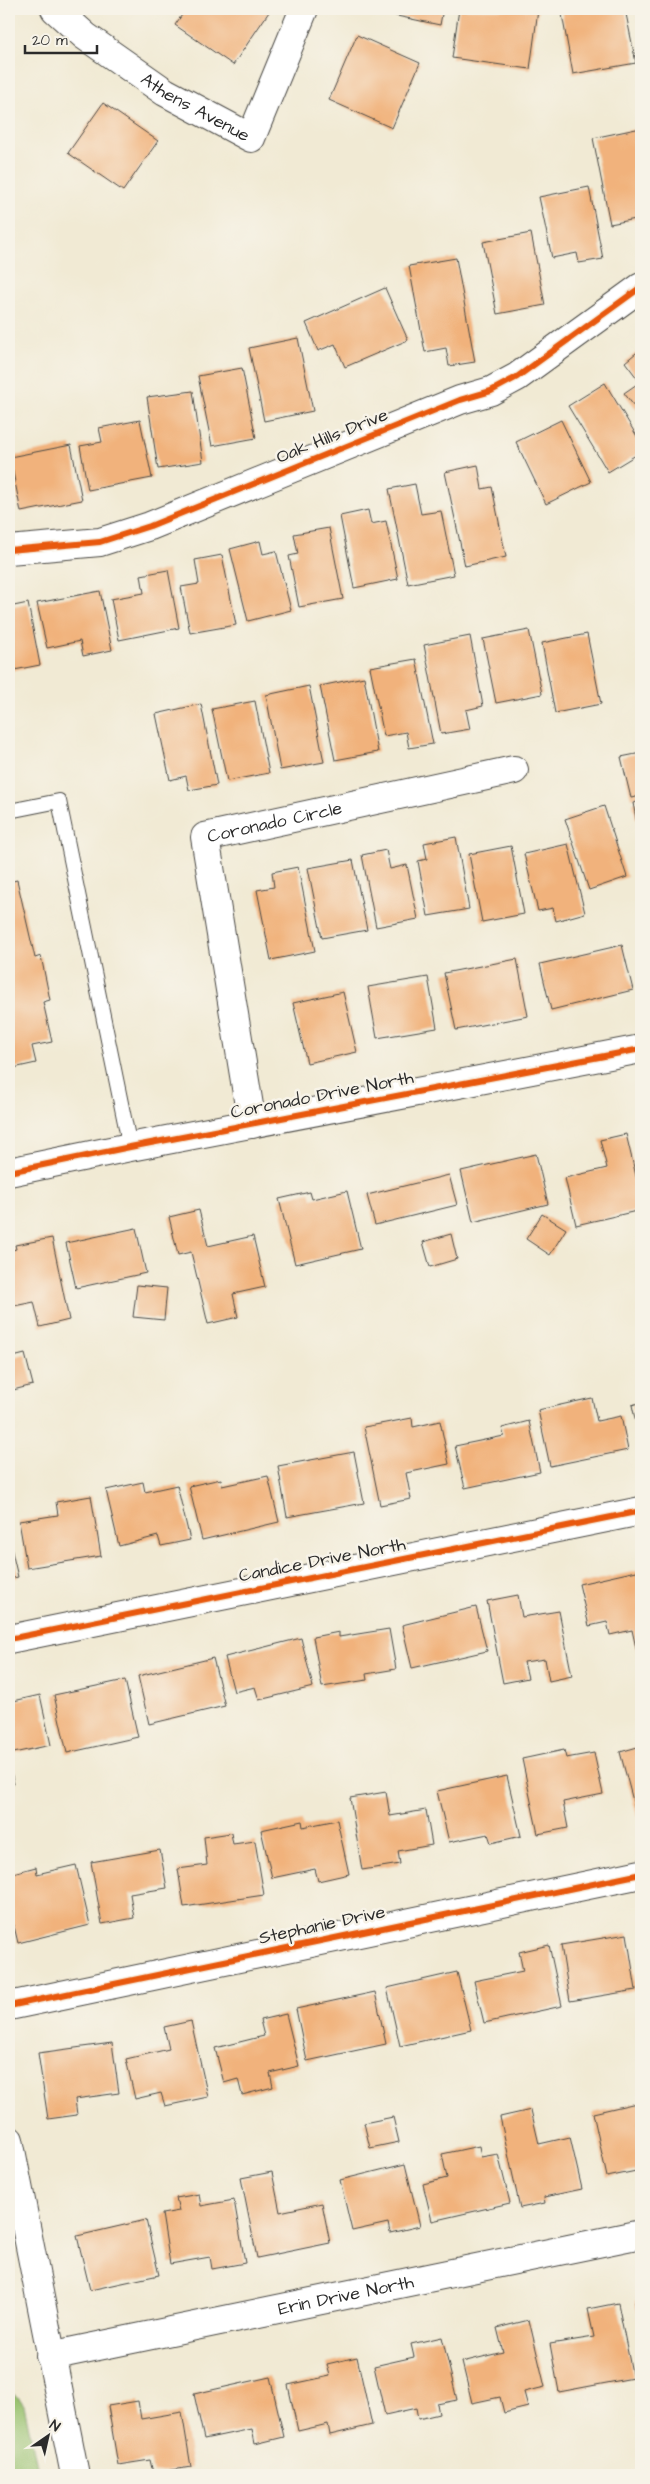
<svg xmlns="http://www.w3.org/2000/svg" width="650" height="2484" viewBox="0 0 650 2484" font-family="'Architects Daughter',sans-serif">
<rect width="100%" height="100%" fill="#f7f3e8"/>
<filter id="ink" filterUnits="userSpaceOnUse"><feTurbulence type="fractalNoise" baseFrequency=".02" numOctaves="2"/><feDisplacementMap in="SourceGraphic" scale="10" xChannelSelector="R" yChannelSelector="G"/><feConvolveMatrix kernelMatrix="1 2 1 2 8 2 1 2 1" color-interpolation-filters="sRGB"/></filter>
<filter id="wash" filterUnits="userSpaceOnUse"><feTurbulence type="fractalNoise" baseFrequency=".0096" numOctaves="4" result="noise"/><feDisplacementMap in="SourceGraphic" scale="20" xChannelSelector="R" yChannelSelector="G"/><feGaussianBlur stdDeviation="1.12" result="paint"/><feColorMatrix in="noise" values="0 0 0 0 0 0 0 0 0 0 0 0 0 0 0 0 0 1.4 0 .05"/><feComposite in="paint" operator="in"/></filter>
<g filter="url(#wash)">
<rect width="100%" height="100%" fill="#f1ead4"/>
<polygon fill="#97c16d" stroke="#61764c" points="9,2392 19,2398 24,2405 39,2475 9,2475"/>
<g id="blocks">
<g fill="#f1b27c">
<polygon points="186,9 271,9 233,65 175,25"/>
<polygon points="373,9 443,9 440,25 373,11"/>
<polygon points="459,9 538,10 530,69 452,58"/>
<polygon points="561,9 625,9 636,63 573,74"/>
<polygon points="357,35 420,63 392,128 329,100"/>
<polygon points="103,103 158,141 123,191 68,153"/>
<polygon points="641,128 641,218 610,224 593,138"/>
<polygon points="589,187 603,259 579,263 577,253 552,258 539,197"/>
<polygon points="531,233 545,305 497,314 483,242"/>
<polygon points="456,258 475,362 449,366 446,348 425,352 409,266"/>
<polygon points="385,288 408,340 345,367 335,344 318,351 306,323"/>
<polygon points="298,338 313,411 264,421 249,348"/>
<polygon points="641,349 641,415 624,393 640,382 625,362"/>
<polygon points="242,368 256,438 212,446 198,376"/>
<polygon points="605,383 641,443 641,452 608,472 568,406"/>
<polygon points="193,391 203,462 158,469 147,397"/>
<polygon points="140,420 152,478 88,490 80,446 102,442 99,428"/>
<polygon points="561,420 591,482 546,504 516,442"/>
<polygon points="71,445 82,500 21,512 10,457"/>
<polygon points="478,465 482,489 492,487 506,557 465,566 445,472"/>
<polygon points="415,484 421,514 441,511 454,575 408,584 389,489"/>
<polygon points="368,510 371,524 386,521 398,579 354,588 340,516"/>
<polygon points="329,528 343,599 299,607 289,556 298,554 294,534"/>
<polygon points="260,541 263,554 276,551 291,610 248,621 230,549"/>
<polygon points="222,555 236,625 190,633 181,587 199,584 195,560"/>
<polygon points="168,570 179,628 119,640 111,599 144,593 141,575"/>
<polygon points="100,591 112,650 83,656 80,641 47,648 37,603"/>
<polygon points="28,603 40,665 9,671 9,607"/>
<polygon points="529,630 542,694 496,703 483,639"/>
<polygon points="587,634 601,704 555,713 542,643"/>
<polygon points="470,636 483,706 466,710 470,729 441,734 424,645"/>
<polygon points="416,659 433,744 409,748 406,732 384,736 370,667"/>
<polygon points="364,677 378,752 335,760 320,686"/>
<polygon points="309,686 324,762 280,770 266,695"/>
<polygon points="255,701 269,773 227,781 212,709"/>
<polygon points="201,704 217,785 189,790 186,776 170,780 156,714"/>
<polygon points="641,753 641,796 631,798 621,757"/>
<polygon points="641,801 641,839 640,839 633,803"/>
<polygon points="604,806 627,877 589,890 565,819"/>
<polygon points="456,837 469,909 428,916 418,861 427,859 424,843"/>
<polygon points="568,844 585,913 556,921 553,908 538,911 524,854"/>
<polygon points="511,846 524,914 482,922 469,854"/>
<polygon points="386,850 390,869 407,865 418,919 376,927 362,855"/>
<polygon points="353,860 367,930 322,938 308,868"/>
<polygon points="298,867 315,951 271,960 257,890 274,887 272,872"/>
<polygon points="17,880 35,958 41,956 50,1000 43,1002 52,1042 32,1046 36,1063 9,1069 9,882"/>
<polygon points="622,945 633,990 551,1010 540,964"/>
<polygon points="517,959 528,1016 456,1030 444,973"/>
<polygon points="428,977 437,1028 377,1038 368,987"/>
<polygon points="343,992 357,1052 307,1063 293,1003"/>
<polygon points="626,1134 641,1197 641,1210 576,1225 565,1178 607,1168 600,1140"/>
<polygon points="536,1154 548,1204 473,1222 461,1171"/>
<polygon points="449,1175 457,1205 375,1225 367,1195"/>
<polygon points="347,1191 361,1249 295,1264 279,1199 310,1192 312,1199"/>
<polygon points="199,1210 208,1246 253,1236 265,1287 233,1294 238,1317 208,1324 191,1252 178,1255 169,1217"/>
<polygon points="542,1214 566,1229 550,1255 526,1239"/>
<polygon points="136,1228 146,1273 76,1288 66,1243"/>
<polygon points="451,1234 457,1259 430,1267 423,1242"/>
<polygon points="52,1238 69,1320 40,1327 34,1302 9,1307 9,1251 16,1249 15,1245"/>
<polygon points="137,1285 167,1288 164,1320 133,1317"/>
<polygon points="25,1354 33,1385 9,1391 9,1358"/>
<polygon points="592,1398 597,1421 621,1416 628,1450 550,1466 538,1410"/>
<polygon points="641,1402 641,1441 640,1442 632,1405"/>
<polygon points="412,1418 413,1427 440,1421 449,1464 406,1473 411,1499 380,1505 364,1427"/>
<polygon points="529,1421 540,1472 465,1488 455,1446 504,1436 502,1428"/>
<polygon points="354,1452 364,1503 287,1517 278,1466"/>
<polygon points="268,1476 279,1522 202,1540 189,1486 221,1479 222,1486"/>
<polygon points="143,1482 145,1492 177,1485 190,1540 161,1546 158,1536 119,1546 106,1490"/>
<polygon points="91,1496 101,1556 27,1568 19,1521 58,1515 56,1502"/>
<polygon points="9,1539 18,1577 9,1579"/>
<polygon points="641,1570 641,1665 640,1666 632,1630 610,1635 607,1622 589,1626 579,1584"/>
<polygon points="518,1595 522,1617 559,1611 572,1676 549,1681 545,1659 524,1662 528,1678 503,1683 487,1601"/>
<polygon points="476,1607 487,1651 412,1668 402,1625"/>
<polygon points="389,1629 396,1669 366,1674 367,1680 322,1687 313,1637 339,1632 339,1637"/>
<polygon points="301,1638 313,1687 259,1700 255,1687 234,1692 225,1657"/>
<polygon points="213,1658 225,1706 149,1724 138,1676"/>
<polygon points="125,1680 138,1737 67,1753 54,1695"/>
<polygon points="40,1695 51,1745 9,1754 9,1702"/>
<polygon points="641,1746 641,1815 637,1816 620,1752"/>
<polygon points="564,1750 566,1758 594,1753 603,1794 563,1802 568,1828 538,1834 522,1759"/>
<polygon points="9,1764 14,1784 9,1786"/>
<polygon points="507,1776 521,1836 491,1843 488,1834 449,1842 437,1791"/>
<polygon points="386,1792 390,1816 426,1810 432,1845 398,1851 400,1864 362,1870 350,1798"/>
<polygon points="337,1820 349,1874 318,1881 315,1869 272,1878 261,1830 302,1821 303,1827"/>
<polygon points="231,1833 233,1844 255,1841 264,1895 184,1907 178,1869 207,1865 204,1837"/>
<polygon points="160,1850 167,1888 130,1894 134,1918 102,1924 91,1862"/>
<polygon points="76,1865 90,1925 18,1943 9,1905 9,1874 36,1867 37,1874"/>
<polygon points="627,1934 636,1990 570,2001 561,1945"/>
<polygon points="549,1945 562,2006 484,2023 474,1981 523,1971 519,1952"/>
<polygon points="457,1972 471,2030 400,2046 387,1988"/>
<polygon points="375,1992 386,2044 307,2061 296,2009"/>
<polygon points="286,2014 299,2066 270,2073 273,2087 242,2095 238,2079 224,2083 215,2048 264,2036 260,2020"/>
<polygon points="191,2021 208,2097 165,2106 161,2093 135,2099 126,2059 169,2049 164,2027"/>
<polygon points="112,2043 119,2093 75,2099 77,2115 48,2119 38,2053"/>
<polygon points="641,2102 641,2170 607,2177 593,2113"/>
<polygon points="531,2110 539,2144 570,2137 582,2189 544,2197 545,2203 520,2208 500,2117"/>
<polygon points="393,2117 399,2142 370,2148 364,2123"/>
<polygon points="479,2146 481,2157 498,2154 510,2203 432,2221 423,2184 447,2178 442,2154"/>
<polygon points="405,2164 420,2226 390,2233 388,2223 352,2231 340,2180"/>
<polygon points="272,2172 280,2212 322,2203 330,2243 257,2258 241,2178"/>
<polygon points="199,2194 201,2206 234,2200 245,2263 212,2269 210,2257 170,2264 162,2214 179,2211 176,2198"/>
<polygon points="146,2220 159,2275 90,2290 77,2236"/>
<polygon points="641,2300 641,2325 635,2302"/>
<polygon points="618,2303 633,2378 559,2392 550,2344 594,2337 588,2309"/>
<polygon points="529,2320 545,2387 524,2392 528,2407 504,2413 500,2397 472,2403 462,2362 503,2352 497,2328"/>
<polygon points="442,2337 457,2400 437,2404 439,2414 418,2419 416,2408 385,2415 374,2366 414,2357 411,2344"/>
<polygon points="357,2357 372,2425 330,2435 328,2424 298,2431 288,2385 330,2376 327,2364"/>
<polygon points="270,2377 284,2437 255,2444 252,2429 204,2439 194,2394"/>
<polygon points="138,2401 141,2419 182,2412 191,2467 153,2473 150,2460 118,2465 108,2406"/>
<polygon points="641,2471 641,2475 625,2475"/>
</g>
</g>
</g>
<g filter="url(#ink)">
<use href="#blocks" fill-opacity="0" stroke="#494844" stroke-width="1"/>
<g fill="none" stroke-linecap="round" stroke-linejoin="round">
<g stroke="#494844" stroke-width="16">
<polyline id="service" points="9,811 59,801 130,1147"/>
</g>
<g stroke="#494844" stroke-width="30">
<g id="minor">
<path id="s1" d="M55,9L85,36L165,92L251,138L304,9"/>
<polyline points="9,550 100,542 150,526 460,400 491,391 517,377 641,287"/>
<path id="s2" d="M252,1124L205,837L514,770"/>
<polyline points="9,1639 641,1511"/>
<polyline points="9,2006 641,1874"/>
<polyline points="9,2140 75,2475"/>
<path id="s3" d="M50,2356L641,2234"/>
</g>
</g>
<g stroke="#494844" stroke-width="30">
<polyline id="tertiary" points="9,1172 130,1147 641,1049"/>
</g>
<use href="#service" stroke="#fff" stroke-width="14"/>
<use href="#minor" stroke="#fff" stroke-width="28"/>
<use href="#tertiary" stroke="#fff" stroke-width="28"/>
<g stroke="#f7f3e8" stroke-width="9">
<g id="cycleway">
<polyline points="9,550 100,542 150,526 460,400 491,391 517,377 641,287"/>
<polyline points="9,1172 130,1147 641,1049"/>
<polyline points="9,1639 641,1511"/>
<polyline points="9,2006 641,1874"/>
</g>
</g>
<use href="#cycleway" stroke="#e8590c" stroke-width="6"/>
</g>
</g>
<g text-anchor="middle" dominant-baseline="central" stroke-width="5" stroke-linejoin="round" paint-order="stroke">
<g font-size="18" fill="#2b2b2b" stroke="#f7f3e8">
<text stroke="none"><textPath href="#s1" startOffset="172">Athens Avenue</textPath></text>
<text transform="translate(332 436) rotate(-22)">Oak Hills Drive</text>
<text stroke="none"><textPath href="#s2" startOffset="362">Coronado Circle</textPath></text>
<text transform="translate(322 1095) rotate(-11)">Coronado Drive North</text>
<text transform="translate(322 1560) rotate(-11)">Candice Drive North</text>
<text transform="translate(322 1925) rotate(-12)">Stephanie Drive</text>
<text stroke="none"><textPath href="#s3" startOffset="302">Erin Drive North</textPath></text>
</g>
</g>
<rect width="650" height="2484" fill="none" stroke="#f7f3e8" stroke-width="30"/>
<g transform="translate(48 2436) rotate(34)" stroke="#f7f3e8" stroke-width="4" paint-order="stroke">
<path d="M0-4L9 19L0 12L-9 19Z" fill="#2b2b2b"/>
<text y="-8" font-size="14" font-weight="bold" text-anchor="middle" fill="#2b2b2b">N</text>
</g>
<path d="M25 45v8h72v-8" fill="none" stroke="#2b2b2b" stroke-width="2.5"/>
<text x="32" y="45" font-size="15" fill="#2b2b2b" stroke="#f7f3e8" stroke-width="4" paint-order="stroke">20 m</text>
</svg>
